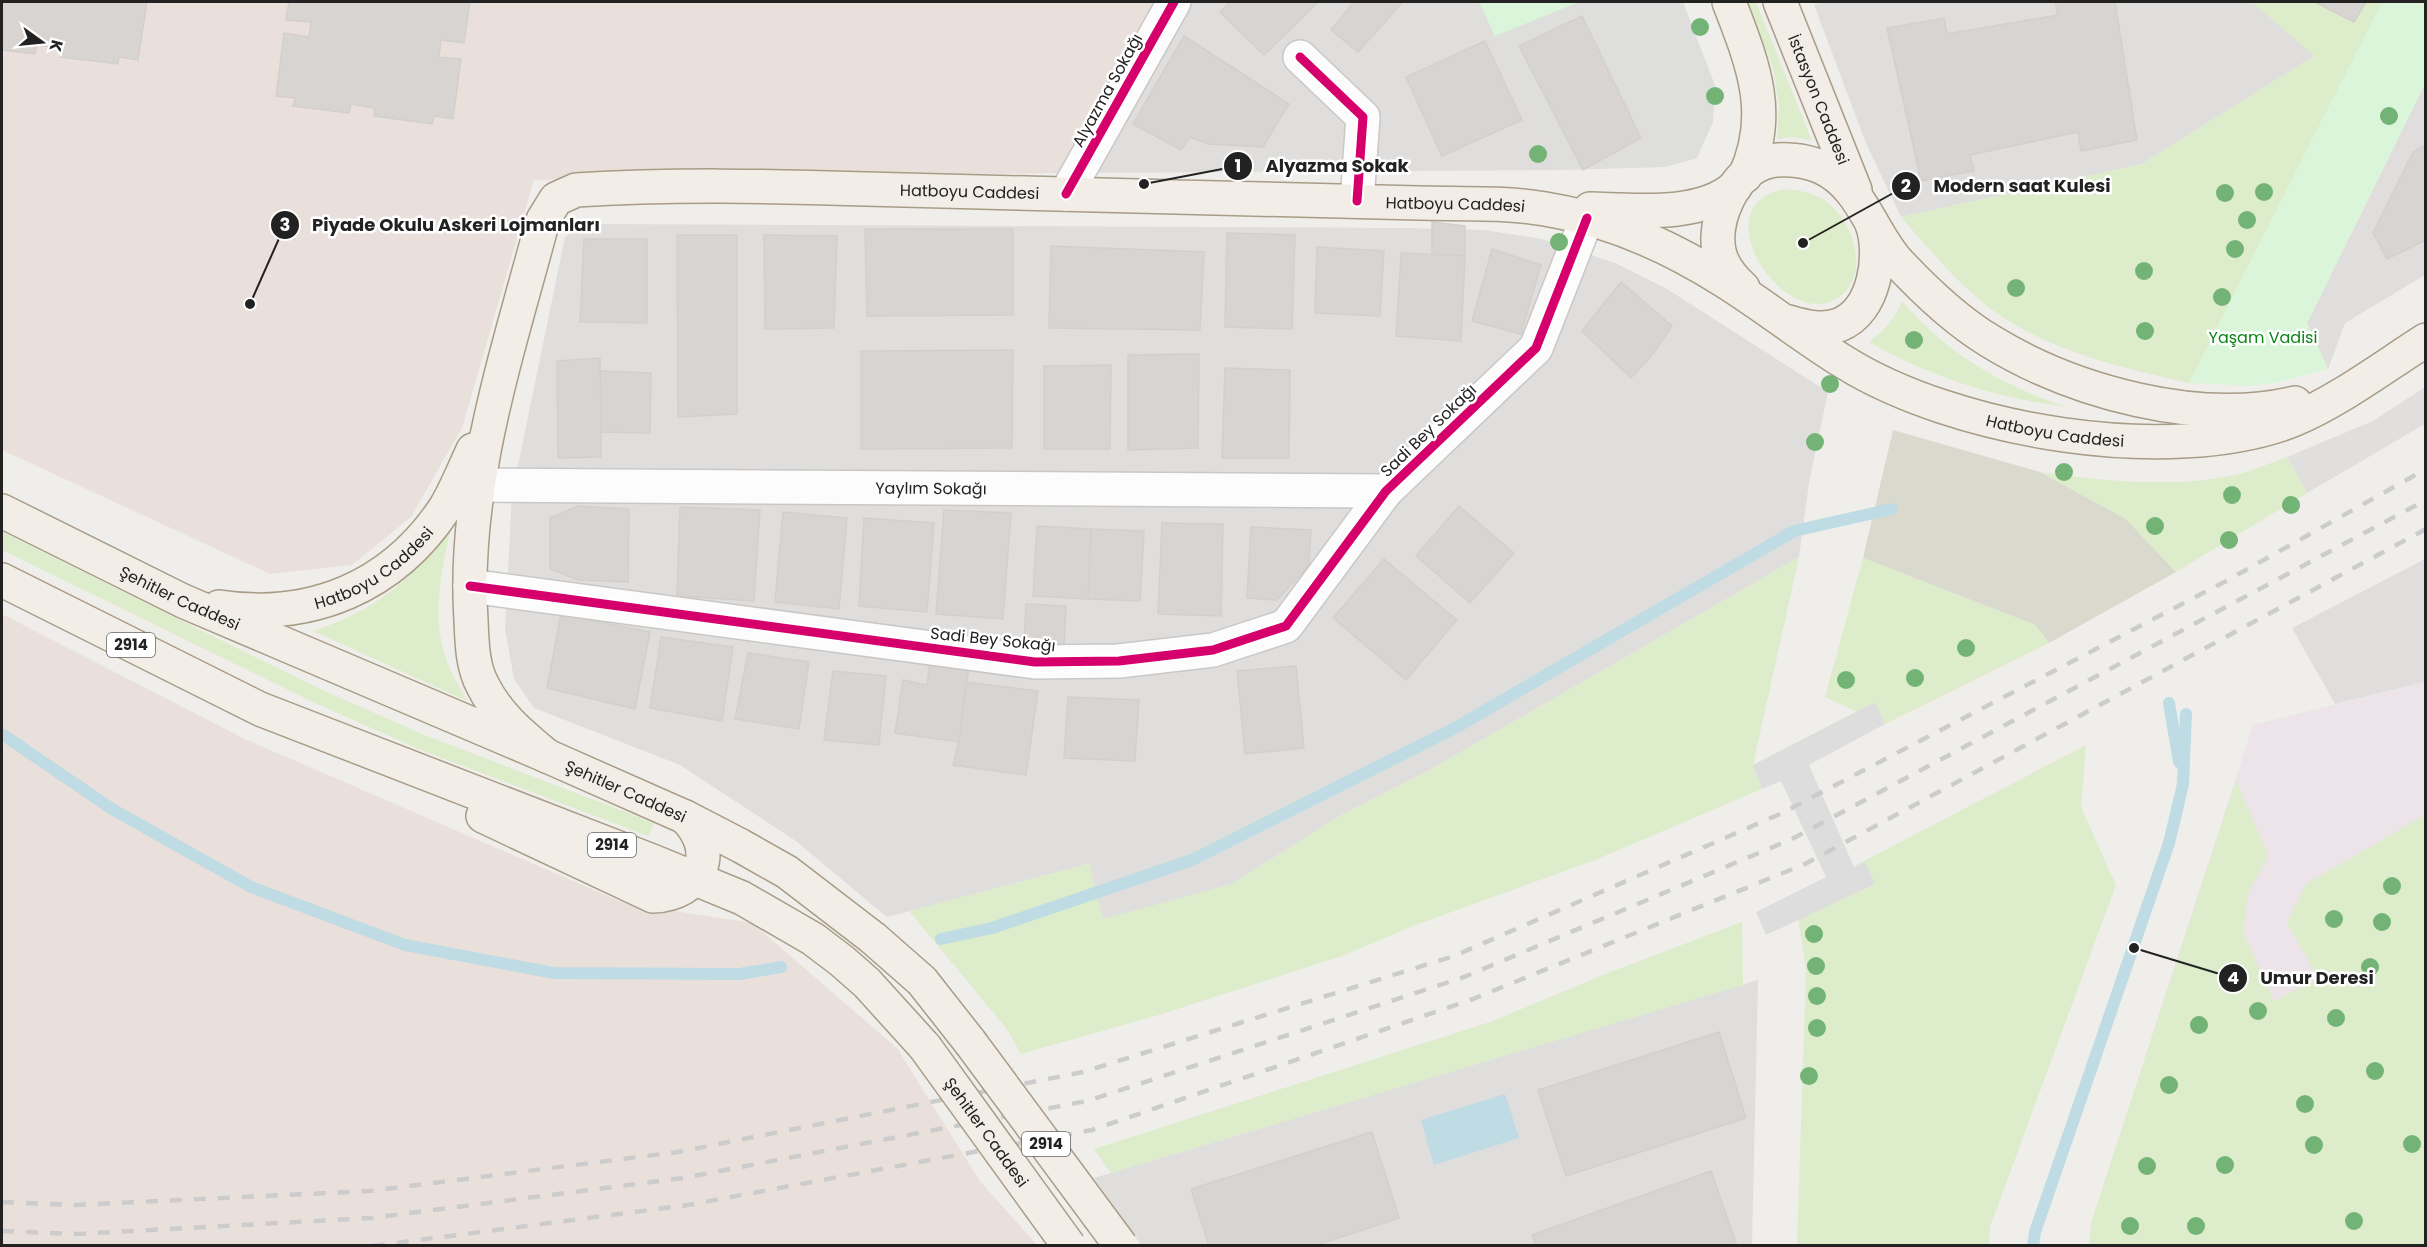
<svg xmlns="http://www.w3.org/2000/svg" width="2427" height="1247" viewBox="0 0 2427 1247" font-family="Poppins,sans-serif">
<rect width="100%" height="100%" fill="#f0eeeb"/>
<!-- residential -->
<path fill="#dfdedc" d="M1157,2H1479L1563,170L1065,173Z
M1821,2H2382L2345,75L2314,56L2142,164L1901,217L1865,141L1814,5Z
M2425,84V275L2345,323L2328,369L2307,323Z
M584,224L1408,228L1484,230L1542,239L1615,263L1667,289L1828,392L1809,483L1799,557L1428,771L1341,815L1232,884L1102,920L1088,864L887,917L796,841L680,765L534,708L514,679L505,629L512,495L565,237Z
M2425,559V682L2335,704L2292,628Z
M1758,980L1752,1245H1141L1094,1178Z"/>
<!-- industrial -->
<path fill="#ede4e9" d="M2425,682V1245L2089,1246L2091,1223L2253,725Z"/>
<!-- religious -->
<path fill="#dededc" d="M1479,2H1683L1715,85L1713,122L1697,158L1666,167L1563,170Z"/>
<!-- military -->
<path fill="#eae0db" d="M2,2H1157L1065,173L534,180L462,428L411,517L352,565L270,574L2,450Z
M2,614L245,739L624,903L752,923L897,1048L980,1181L1037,1245H2Z"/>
<!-- construction -->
<path fill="#d9d9cd" d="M1893,430L2040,472L2126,519L2176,572L2049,643L2035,625L1863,558Z"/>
<!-- grass -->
<path fill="#ddeccb" d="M1746,2H1756L1812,141L1794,137L1777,139L1779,105L1773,67Z
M2252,2H2315L2354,22L2366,2H2382L2189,383C2122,368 2052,352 1995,312C1959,286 1930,250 1901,217L2142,164L2314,56Z
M1785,189C1798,190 1810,192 1821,198C1854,216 1875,282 1832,301C1779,324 1702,204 1785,189Z
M1902,301C1946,353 2004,387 2068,407C1999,399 1930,377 1869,342C1885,330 1894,320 1902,301Z
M2287,457L2307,493L2176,572L2126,519L2040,472C2106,481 2174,489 2239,474C2255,470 2272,462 2287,457Z
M458,499C446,551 427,612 448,664C453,677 461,689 467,701L313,631C360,616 403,590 432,548C443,534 450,515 458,499Z
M2,532L322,690L427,736L654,823L648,836L421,750L317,704L2,550Z
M1799,557L1753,765L1762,789L1595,860L1413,926L1342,956L1159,1015L1021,1054L1006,1028L909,911L1089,864L1103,919L1232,884L1341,815L1428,771Z
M1863,558L2035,625L2049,643L1885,724L1875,702L1857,712L1825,697Z
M2086,745L2081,807L2116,885L1990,1227L1989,1245H1797L1806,971L1795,897Z
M2236,780L2268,856L2248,894L2243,932L2274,1001L2318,978L2287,923L2306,884L2425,815V1245H2089L2091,1223Z
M1742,922L1743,985L1111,1173L1094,1149L1493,1021L1600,976Z"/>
<!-- park -->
<path fill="#daf5da" d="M1479,2H1579L1495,36Z
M2382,2H2425V84L2307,323L2328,369L2279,382L2250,386L2189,383Z"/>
<!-- parking -->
<path fill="#e0dfde" d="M2425,387V424L2307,493L2287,457L2373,421Z"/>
<!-- water -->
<path fill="#bfdbe3" d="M1505,1094L1519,1138L1434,1165L1421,1120Z"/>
<!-- pier -->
<path fill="#dedddd" d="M1875,702L1885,724L1809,765L1854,867L1865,862L1875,884L1766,935L1756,912L1826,877L1781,781L1762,789L1753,765Z"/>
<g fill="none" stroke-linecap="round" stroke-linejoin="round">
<!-- stream -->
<path stroke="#bfdbe3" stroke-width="12" d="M2169,703L2179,762
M2,734L112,809L251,887L405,945L554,973L740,974L781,967
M941,939L992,928L1192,860L1455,728L1794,531L1892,509
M2033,1246L2035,1232L2169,843L2183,784L2186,714"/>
</g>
<!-- building -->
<path fill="#d7d4d2" stroke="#d3d0cc" stroke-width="1.5" d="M2,2H147L138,60L119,57L118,64L60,57V48L37,45L35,54L2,50Z
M289,2H470L464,43L441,40L439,57L461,59L453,119L434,116L432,124L374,116V108L351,104L349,113L293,106L295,98L276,96L284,33L309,37L311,22L286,20Z
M1230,2H1318L1264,55L1220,12Z
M1354,2H1403L1358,52L1331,30Z
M2055,2H2115L2137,140L2081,151L2078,132L1970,155L1974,171L1921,181L1887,28L1944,18L1947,34L2058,15Z
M2315,2H2366L2354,22Z
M1582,16L1641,138L1583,170L1519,46Z
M1184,36L1289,104L1263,147L1208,144L1190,137L1181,150L1133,124Z
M1485,41L1522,120L1442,156L1406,77Z
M2426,145V240L2387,259L2373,233L2413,152Z
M1432,222L1465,226V256L1432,254Z
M865,229H1013V315L867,316Z
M1227,233L1295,235L1292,329L1225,327Z
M677,235H737V414L678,417Z
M764,235L837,236L834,328L765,329Z
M584,239H647V323L580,322Z
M1051,246L1204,252L1200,330L1049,328Z
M1317,247L1384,251L1380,316L1315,313Z
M1492,249L1541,265L1521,334L1472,321Z
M1401,253L1465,256L1461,341L1396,336Z
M1621,282L1672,326L1653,354L1631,378L1582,331Z
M1013,350L1012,448L861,449V351Z
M1199,354L1198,448L1128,450V355Z
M600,358L601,457L558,458L557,361Z
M1111,365L1110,449H1044V366Z
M1225,368L1290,370L1289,458H1222Z
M600,371L651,373L650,433L601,432Z
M578,506L629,509L628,582L578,580L550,569V518Z
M1459,506L1514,553L1470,603L1416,556Z
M680,507L760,510L754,601L677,596Z
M944,510L1011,513L1003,619L936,614Z
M783,512L847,518L839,609L775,602Z
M864,518L934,523L927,612L859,606Z
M1162,523L1223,524L1221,616L1158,614Z
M1037,526L1091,529L1088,599L1033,596Z
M1251,527L1311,530L1309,565L1277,600L1247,598Z
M1091,529L1144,531L1140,601L1088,599Z
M1384,559L1457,620L1406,680L1333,618Z
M1026,604L1066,606L1064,647L1024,645Z
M561,614L650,632L635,709L547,688Z
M661,637L733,647L722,721L650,708Z
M748,653L809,662L799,729L735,719Z
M930,660L969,666L959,742L895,733L903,680L927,685Z
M1296,666L1304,748L1245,754L1237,671Z
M833,671L886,676L879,745L824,740Z
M966,682L1038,691L1026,775L953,765L959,742Z
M1068,697L1139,700L1135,761L1064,758Z
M1719,1032L1746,1118L1566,1176L1538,1090Z
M1372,1132L1399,1218L1314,1246H1209L1191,1189Z
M1711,1171L1737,1246H1536L1532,1235Z"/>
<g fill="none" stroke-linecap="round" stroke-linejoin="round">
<defs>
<g id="minor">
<path d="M1300,57L1363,117L1357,201"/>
<path d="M1066,194L1174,2"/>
<path id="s1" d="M477,485L1386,491"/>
<path d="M470,586L1035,662L1119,661L1213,650L1286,626L1386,491L1536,348L1587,218"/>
</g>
<g id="primary">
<path d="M1729,2C1752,62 1774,113 1745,176"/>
<path id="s2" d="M1780,2L1855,190"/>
<path d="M1590,209C1634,210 1700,218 1735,187"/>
<path d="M1743,288C1732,278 1722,266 1719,251C1713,220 1733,174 1763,163C1780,157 1805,160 1821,167C1861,185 1870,230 1897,261C1925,291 1955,320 1990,341C2073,392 2198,426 2295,403"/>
<path d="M1789,322C1806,327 1822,331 1839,325C1875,311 1883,255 1872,224"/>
<path id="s3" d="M2,511L183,601L547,756L685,817L741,846L787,872L873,938L922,981L970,1042"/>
<path d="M2,580L260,709L652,861L742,898L813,939L842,961L867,983L925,1047"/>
<path id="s4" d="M219,607C311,621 393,587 445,508C456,490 464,469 473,450"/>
<path id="s5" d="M547,756C522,735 498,716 483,686C472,666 472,642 471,620C462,485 509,349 543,220L556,199L576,190C672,184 769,186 866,189C970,191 1073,194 1176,197C1257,199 1338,201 1419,203C1460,204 1504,202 1545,209C1608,219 1669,246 1723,280C1765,306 1803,337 1844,362C1954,431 2170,468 2293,420C2337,402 2385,366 2426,340"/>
<path d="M483,816L653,896C701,894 720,852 685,817"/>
</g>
</defs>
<!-- minor casing -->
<use href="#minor" stroke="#c9c8c7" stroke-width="36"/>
<!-- primary casing -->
<use href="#primary" stroke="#a79c86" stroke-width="36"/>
<!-- minor -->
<use href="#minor" stroke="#fdfcfc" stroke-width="33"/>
<!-- primary -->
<use href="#primary" stroke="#f3ede7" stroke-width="33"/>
<!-- rail -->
<path stroke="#ccc" stroke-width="4.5" stroke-dasharray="12 12" stroke-linecap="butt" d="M2,1202L75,1205L369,1191L678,1152L1083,1072L1454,956L1780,814L2228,580L2426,469
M2,1231L77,1234L371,1218L683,1178L1087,1101L1464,977L1792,839L2426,500
M373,1246L688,1205L1092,1130L1473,999L1805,864L2426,529"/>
<defs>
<g id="primary-bridge">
<path d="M970,1042L1121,1246"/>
<path id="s6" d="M925,1047L1069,1246"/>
</g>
</defs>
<!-- primary-bridge casing -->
<use href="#primary-bridge" stroke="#a79c86" stroke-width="36" stroke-linecap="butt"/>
<!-- primary-bridge -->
<use href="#primary-bridge" stroke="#f3ede7" stroke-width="33"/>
<defs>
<path id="cycleway" d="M1300,57L1363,117L1357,201
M1066,194L1174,2
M470,586L1035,662L1119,661L1213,650L1286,626L1386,491L1536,348L1587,218"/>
</defs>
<!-- cycleway casing -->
<use href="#cycleway" stroke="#fff" stroke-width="13"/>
<!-- cycleway -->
<use href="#cycleway" stroke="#d6006c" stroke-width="9"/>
</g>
<!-- trees -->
<g fill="#73b476">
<circle cx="1700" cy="27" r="9"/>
<circle cx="1715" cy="96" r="9"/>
<circle cx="2389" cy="116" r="9"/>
<circle cx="1538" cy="154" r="9"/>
<circle cx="2264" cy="192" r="9"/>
<circle cx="2225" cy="193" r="9"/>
<circle cx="2247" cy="220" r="9"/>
<circle cx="1559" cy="242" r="9"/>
<circle cx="2235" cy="249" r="9"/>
<circle cx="2144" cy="271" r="9"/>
<circle cx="2016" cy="288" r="9"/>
<circle cx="2222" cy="297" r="9"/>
<circle cx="2145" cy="331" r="9"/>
<circle cx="1914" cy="340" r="9"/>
<circle cx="1830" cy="384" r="9"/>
<circle cx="1815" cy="442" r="9"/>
<circle cx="2064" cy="472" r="9"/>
<circle cx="2232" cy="495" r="9"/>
<circle cx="2291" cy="505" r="9"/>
<circle cx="2155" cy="526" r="9"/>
<circle cx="2229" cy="540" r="9"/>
<circle cx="1966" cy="648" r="9"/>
<circle cx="1915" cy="678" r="9"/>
<circle cx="1846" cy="680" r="9"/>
<circle cx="2392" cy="886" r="9"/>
<circle cx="2334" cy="919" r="9"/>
<circle cx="2382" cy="922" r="9"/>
<circle cx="1814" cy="934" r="9"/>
<circle cx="1816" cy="966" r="9"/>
<circle cx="2370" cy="967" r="9"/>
<circle cx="1817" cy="996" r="9"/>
<circle cx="2258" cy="1011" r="9"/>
<circle cx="2336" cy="1018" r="9"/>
<circle cx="2199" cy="1025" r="9"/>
<circle cx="1817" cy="1028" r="9"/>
<circle cx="2375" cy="1071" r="9"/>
<circle cx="1809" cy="1076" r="9"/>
<circle cx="2169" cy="1085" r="9"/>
<circle cx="2305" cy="1104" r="9"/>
<circle cx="2412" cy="1144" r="9"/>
<circle cx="2314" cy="1145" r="9"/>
<circle cx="2225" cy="1165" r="9"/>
<circle cx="2147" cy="1166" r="9"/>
<circle cx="2354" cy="1221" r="9"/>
<circle cx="2130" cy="1226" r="9"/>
<circle cx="2196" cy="1226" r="9"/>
</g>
<g text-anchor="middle" stroke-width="5" stroke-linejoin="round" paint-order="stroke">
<!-- shield labels -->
<g fill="#fff" stroke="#646464" stroke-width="1.5">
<rect x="107" y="633" width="48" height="24" rx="4.5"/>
<rect x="588" y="833" width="48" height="24" rx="4.5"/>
<rect x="1022" y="1132" width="48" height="24" rx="4.5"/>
</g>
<g font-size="15" font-weight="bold" fill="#222">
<text x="131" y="650">2914</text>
<text x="612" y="850">2914</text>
<text x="1046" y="1149">2914</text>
</g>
<!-- street labels -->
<g font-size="16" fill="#222" stroke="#fff">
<text transform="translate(1107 90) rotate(-61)" y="6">Alyazma Sokağı</text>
<text dy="6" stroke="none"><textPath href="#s2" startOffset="105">İstasyon Caddesi</textPath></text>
<text dy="6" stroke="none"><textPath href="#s5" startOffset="1012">Hatboyu Caddesi</textPath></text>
<text dy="6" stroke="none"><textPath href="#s5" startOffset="1498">Hatboyu Caddesi</textPath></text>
<text dy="6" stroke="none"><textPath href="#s5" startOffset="2151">Hatboyu Caddesi</textPath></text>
<text transform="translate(1428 430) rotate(-44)" y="6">Sadi Bey Sokağı</text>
<text dy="6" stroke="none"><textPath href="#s1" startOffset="454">Yaylım Sokağı</textPath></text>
<text dy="6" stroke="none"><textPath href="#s4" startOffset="166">Hatboyu Caddesi</textPath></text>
<text dy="6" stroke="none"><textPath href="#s3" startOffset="198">Şehitler Caddesi</textPath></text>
<text transform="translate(993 639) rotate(6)" y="6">Sadi Bey Sokağı</text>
<text dy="6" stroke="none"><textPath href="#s3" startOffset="684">Şehitler Caddesi</textPath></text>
<text dy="6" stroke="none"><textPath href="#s6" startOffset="105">Şehitler Caddesi</textPath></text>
</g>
<!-- park labels -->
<g font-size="16" fill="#0c8416" stroke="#fff">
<text x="2263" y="343">Yaşam Vadisi</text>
</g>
</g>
<!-- callouts -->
<path fill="none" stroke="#222" stroke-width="2" d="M1144 184L1238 166M1803 243L1906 186M250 304L285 225M2134 948L2233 978"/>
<g fill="#222" stroke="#fff" stroke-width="2">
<circle cx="1144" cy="184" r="6"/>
<circle cx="1803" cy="243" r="6"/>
<circle cx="250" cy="304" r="6"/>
<circle cx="2134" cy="948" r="6"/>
<circle cx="1238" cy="166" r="15"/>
<circle cx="1906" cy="186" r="15"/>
<circle cx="285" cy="225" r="15"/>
<circle cx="2233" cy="978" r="15"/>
</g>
<g font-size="18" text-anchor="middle" font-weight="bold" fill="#fff">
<text x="1238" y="172">1</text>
<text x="1906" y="192">2</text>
<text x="285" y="231">3</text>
<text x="2233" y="984">4</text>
</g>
<g font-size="18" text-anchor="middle" font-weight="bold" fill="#222" stroke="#fff" stroke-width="5" stroke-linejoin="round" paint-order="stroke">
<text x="1337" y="172">Alyazma Sokak</text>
<text x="2022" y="192">Modern saat Kulesi</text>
<text x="456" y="231">Piyade Okulu Askeri Lojmanları</text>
<text x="2317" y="984">Umur Deresi</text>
</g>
<!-- border -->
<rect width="2427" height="1247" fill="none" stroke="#222222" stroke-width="6"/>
<!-- north arrow -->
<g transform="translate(42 42) rotate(105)" stroke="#ffffff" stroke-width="4.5" paint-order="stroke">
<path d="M0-4.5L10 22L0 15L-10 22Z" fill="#222222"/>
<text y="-9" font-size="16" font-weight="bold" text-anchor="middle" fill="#222222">K</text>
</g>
</svg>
